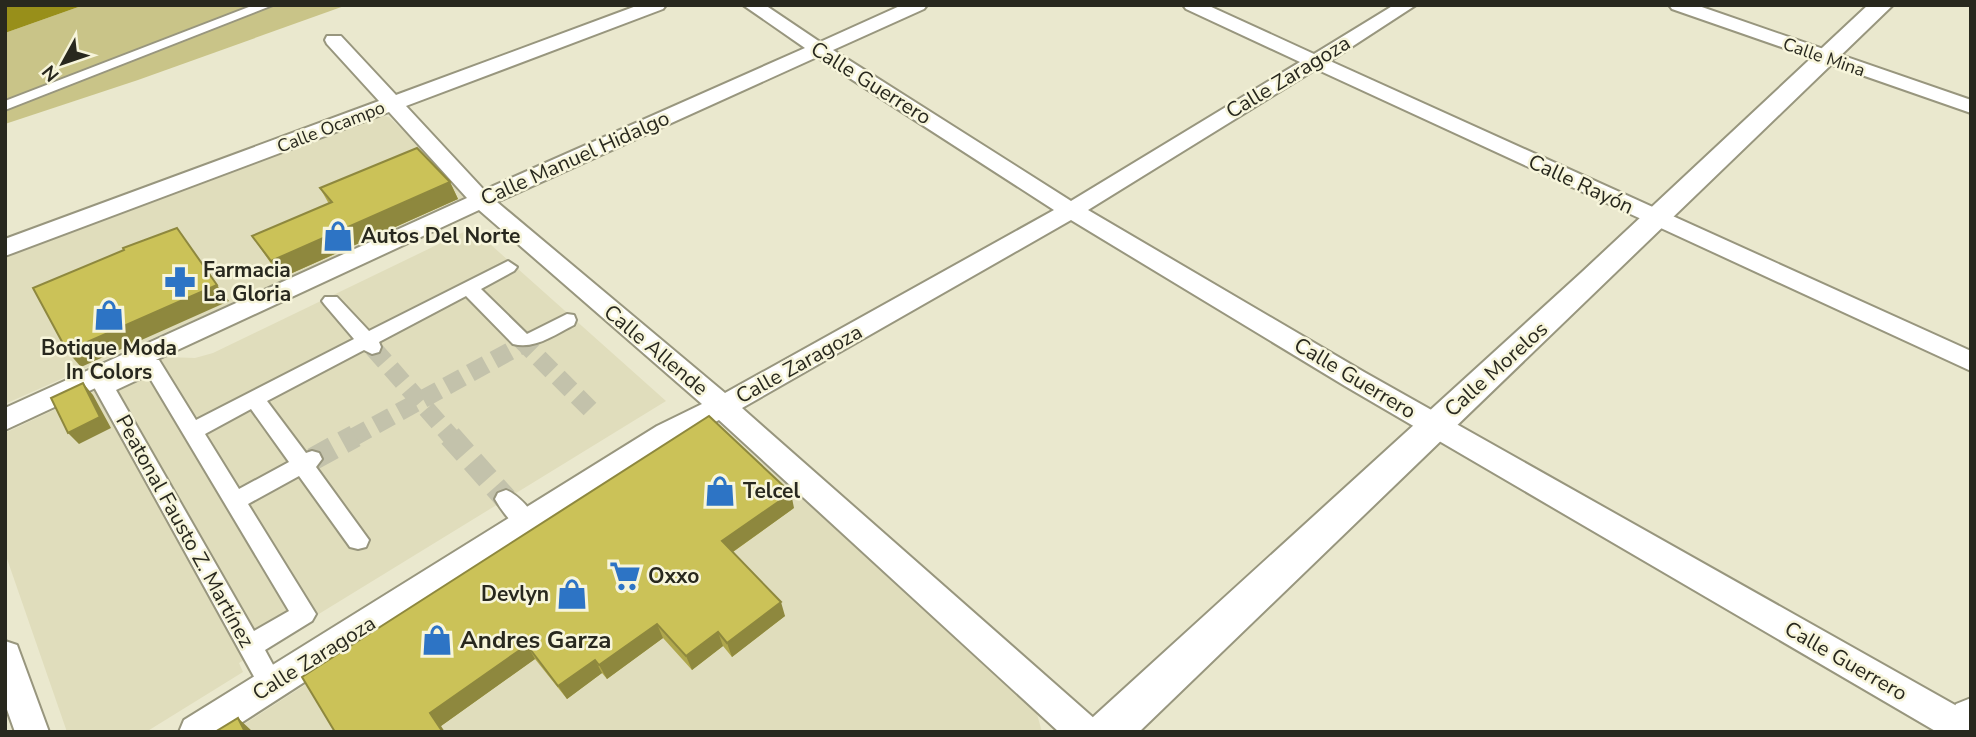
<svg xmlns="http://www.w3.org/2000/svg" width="1976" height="737" viewBox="0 0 1976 737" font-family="'Nunito Sans',sans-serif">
<rect width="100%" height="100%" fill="#eae8ce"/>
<!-- built -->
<path fill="#e0ddbc" d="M377,115L389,117L471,197L5,404V252Z
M472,228L666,401L239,663L243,672L146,732H67L5,553V433L166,357L195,358L213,353Z
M716,421L1031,706L1037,714L1042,732H232Z"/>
<!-- green -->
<path fill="#c9c488" d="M84,5H347L138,80L5,124V33Z"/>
<!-- water -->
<path fill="#988f1a" d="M5,5H84L5,33Z"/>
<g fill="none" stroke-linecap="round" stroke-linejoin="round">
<!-- pedestrian-tunnel-far1 -->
<path stroke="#c3c2ab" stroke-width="18" stroke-dasharray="18 9" stroke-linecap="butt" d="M520,339L596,415
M373,348L452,438
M352,438L534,338"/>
<!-- pedestrian-tunnel -->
<path stroke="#c3c2ab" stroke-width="23" stroke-dasharray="23 11" stroke-linecap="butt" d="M450,436L506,499
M313,459L355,436"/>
<defs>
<path id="pedestrian" d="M254,5H273L5,110V101Z
M508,261L517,267L514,271L481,289L527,334L567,314L574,315L576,320L574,325C554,335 534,350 513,344L466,296L379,342L381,347L379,352L372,354L364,350L267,401L306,453L312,451L319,453L322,459L316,467L369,540L366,547L358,549L350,547L299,476L248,504L316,614L312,621L265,650L284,685L281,693L272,696L263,693L89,378L92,373L99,371L108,377L145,360H159L196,420L354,339L325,305L322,301L325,297H337L369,331ZM148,375L289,611L254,631L116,390ZM251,409L289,462L239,489L205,434Z
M506,490C519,495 533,512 539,524L536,530C519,536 503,513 495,499L498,493Z"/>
<path id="minor" d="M639,5H666L663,9L406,106L484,190L805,48L743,5H765L820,42L902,5H927L924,9L833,50L1071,201L1300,62L1186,9L1183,5H1207L1314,54L1394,5H1416L1330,61L1971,351V371L1316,69L1088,210L1364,372L1971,714V732H1937L1345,386L1071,220L742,408L1096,720L1101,732H1059L719,420L677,442L227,732H179L184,720L657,426L702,404L479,210L5,430V408L467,198L389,112L5,256V239L379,101L327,44L325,40L327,36H341L396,95ZM817,57L1054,210L725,393L497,202Z
M1669,5H1696L1971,100V113L1672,9Z
M5,641L17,645L49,732H15L5,704Z"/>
<path id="tertiary" d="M1868,5H1893L1139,732H1086L1093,717L1582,272Z
M1971,698V732H1943L1956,704Z"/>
</defs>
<!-- pedestrian casing -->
<use href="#pedestrian" stroke="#98967e" stroke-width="4"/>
<!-- minor casing -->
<use href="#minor" stroke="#98967e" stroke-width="4"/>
<!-- tertiary casing -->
<use href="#tertiary" stroke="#98967e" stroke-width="4"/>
<!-- pedestrian -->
<use href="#pedestrian" fill="#fff" fill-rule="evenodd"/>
<!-- minor -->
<use href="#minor" fill="#fff" fill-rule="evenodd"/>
<!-- tertiary -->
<use href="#tertiary" fill="#fff" fill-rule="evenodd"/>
</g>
<!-- wall -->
<path fill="#afa74c" d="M450,182L458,199L281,278L252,236L329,204L320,188Z
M794,508L733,552L785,616L732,657L723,646L692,670L663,638L607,679L602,673L567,699L535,659L441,726L335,732Z"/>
<!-- shaded-wall -->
<path fill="#8e883e" d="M450,182L458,199L281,278L271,261Z
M217,285L229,301L81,367L67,351Z
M83,383L93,395L111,428L79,444L68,433Z
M791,493L794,508L727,556L722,541Z
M781,602L785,616L732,657L727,643Z
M657,624L663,638L607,679L599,665Z
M718,632L723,646L692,670L686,656Z
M527,645L535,659L441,726L445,732H441L430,713Z
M595,660L602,673L567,699L558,686Z
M238,718L253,732H245Z"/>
<!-- building -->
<path fill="#cbc258" stroke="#8e883e" stroke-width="2" d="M417,148L450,182L271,261L252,236L332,202L320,188Z
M177,228L217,285L67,351L33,288L124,250L123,248Z
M83,383L100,417L68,433L51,398Z
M709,416L791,493L722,541L781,602L727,643L718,632L686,656L657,624L599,665L595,660L558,686L527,645L430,713L442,731L441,732H335L302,677Z
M238,718L245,732H215Z"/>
<!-- icons -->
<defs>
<symbol id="shop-bare" viewBox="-9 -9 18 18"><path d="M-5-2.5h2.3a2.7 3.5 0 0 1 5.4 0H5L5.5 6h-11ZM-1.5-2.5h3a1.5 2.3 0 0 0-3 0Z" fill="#2d74c5" stroke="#f7f5db" stroke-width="2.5" paint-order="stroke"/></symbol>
<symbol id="pharmacy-bare" viewBox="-9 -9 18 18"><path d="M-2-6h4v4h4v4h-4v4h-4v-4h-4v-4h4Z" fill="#2d74c5" stroke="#f7f5db" stroke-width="2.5" paint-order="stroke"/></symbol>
<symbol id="supermarket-bare" viewBox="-9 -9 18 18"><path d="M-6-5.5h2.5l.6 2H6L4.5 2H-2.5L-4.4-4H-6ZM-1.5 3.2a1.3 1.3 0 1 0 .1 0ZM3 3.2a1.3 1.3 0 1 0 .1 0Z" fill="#2d74c5" stroke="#f7f5db" stroke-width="2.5" paint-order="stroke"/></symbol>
</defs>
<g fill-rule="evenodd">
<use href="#shop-bare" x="316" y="214" width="44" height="44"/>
<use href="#pharmacy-bare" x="158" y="260" width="44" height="44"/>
<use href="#shop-bare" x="87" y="293" width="44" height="44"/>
<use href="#shop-bare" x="698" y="469" width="44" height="44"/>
<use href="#supermarket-bare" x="603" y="554" width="44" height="44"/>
<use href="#shop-bare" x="550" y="572" width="44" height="44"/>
<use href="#shop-bare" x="415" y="618" width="44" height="44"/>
</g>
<g text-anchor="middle" stroke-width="5" stroke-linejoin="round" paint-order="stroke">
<!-- far-street labels -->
<g font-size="18" fill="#28281e" stroke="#f7f5db">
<text transform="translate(1824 57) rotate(19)" y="6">Calle Mina</text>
<text transform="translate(331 127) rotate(-21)" y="6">Calle Ocampo</text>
</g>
<!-- street labels -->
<g font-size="21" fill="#28281e" stroke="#f7f5db">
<text transform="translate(1288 77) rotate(-31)" y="7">Calle Zaragoza</text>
<text transform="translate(871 83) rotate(32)" y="7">Calle Guerrero</text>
<text transform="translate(575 158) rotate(-24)" y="7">Calle Manuel Hidalgo</text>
<text transform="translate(1581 184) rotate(25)" y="7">Calle Rayón</text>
<text transform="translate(656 350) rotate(40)" y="7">Calle Allende</text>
<text transform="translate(799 364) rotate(-29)" y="7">Calle Zaragoza</text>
<text transform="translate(1496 369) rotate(-42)" y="7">Calle Morelos</text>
<text transform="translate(1355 378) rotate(31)" y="7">Calle Guerrero</text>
<text transform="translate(185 531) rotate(61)" y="7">Peatonal Fausto Z. Martínez</text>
<text transform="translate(314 658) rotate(-32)" y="7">Calle Zaragoza</text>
<text transform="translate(1846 661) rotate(30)" y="7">Calle Guerrero</text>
</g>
<!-- poi labels -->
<g font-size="21" font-weight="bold" fill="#28281e" stroke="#f7f5db" text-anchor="start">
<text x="361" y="243">Autos Del Norte</text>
<text x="203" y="277">Farmacia<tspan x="203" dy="24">La Gloria</tspan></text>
<text x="109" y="355" text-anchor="middle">Botique Moda<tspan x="109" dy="24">In Colors</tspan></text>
<text x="743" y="498">Telcel</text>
<text x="648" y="583">Oxxo</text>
<text x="549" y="601" text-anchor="end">Devlyn</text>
</g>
<!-- near-poi labels -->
<g font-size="24" font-weight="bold" fill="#28281e" stroke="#f7f5db" text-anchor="start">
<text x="460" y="648">Andres Garza</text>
</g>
</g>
<!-- border -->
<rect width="1976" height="737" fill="none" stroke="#28281e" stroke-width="14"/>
<!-- north arrow -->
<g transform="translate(63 63) rotate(230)" stroke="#f7f5db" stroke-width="5" paint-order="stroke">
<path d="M0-5L12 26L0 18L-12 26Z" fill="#28281e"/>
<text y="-10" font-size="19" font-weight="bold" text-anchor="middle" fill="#28281e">N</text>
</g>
</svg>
